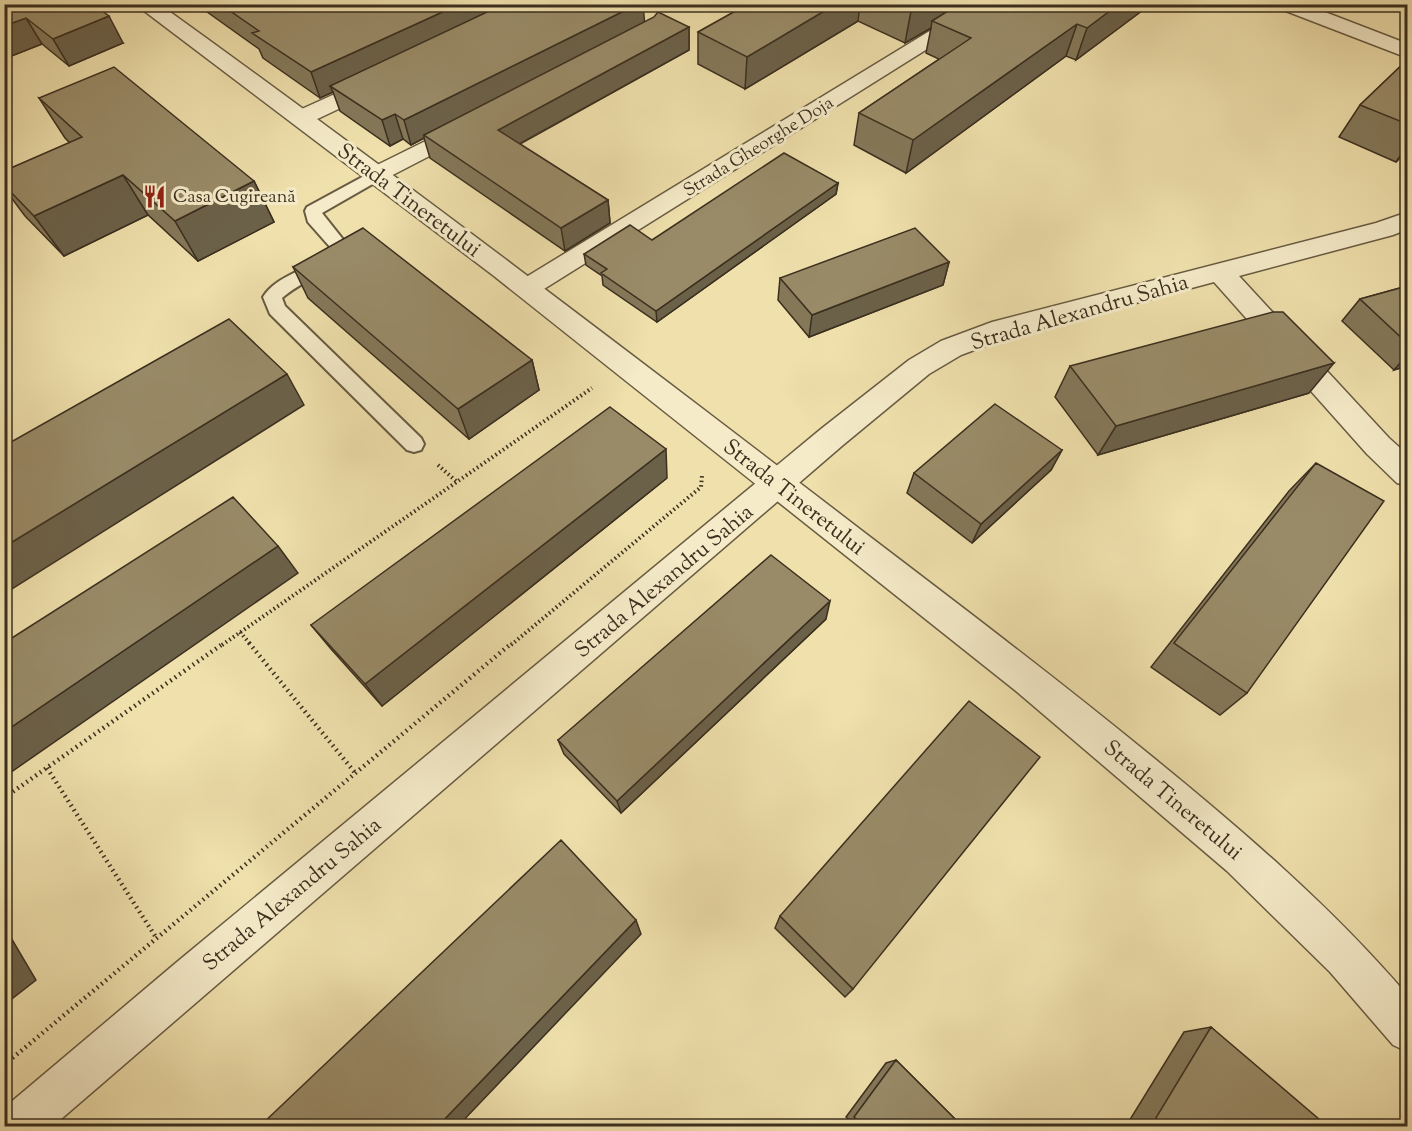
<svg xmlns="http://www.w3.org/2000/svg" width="1412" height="1131" viewBox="0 0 1412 1131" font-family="'Sorts Mill Goudy',serif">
<rect width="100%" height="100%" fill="#efe0ac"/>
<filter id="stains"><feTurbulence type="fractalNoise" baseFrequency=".00333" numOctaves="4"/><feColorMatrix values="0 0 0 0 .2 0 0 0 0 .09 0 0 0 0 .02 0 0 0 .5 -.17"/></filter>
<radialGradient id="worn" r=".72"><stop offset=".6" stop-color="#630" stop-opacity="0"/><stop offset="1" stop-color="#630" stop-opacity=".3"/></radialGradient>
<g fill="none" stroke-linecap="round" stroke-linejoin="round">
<defs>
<path id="service" d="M377,169L385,174L383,178L322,213L349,247C332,273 304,279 282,298L285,306L421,438L424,444L421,450L414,452L407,450L270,314L263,297C278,273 314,270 331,248L308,222L305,211L307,207Z"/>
<path id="minor" d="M974,4H999L536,294L527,297L518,294L514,288L518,282Z
M1275,4H1304L1408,44V58L1278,8Z
M377,75L385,77L388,82L385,87L311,122L303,124L295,122L292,117L295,112Z
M466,121L474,123L477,128L474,133L385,179L377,181L369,179L365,174L369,169Z
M1408,212V229L1393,235L1239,276L1389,438L1408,455V486L1397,483L1367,454L1214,282L1009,337L961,355L929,374L843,445L53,1126H4V1108L177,962L821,429L909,360L941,341L992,322L1376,223Z"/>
<path id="tertiary" d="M135,4H159C398,176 632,354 865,533C961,606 1057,679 1150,755C1241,829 1331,906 1408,996V1052L1393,1045L1330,972L1227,871L1016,691L494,276Z"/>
</defs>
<!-- service casing -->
<use href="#service" stroke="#685b42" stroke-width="4"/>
<!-- minor casing -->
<use href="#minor" stroke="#685b42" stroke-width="3"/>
<!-- tertiary casing -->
<use href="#tertiary" stroke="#685b42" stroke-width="3"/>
<!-- path-far1 -->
<path stroke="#3b2f1f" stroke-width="4" stroke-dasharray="1.5 3" stroke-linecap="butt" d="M438,465L456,481
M240,632L251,645
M222,645L592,388
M511,645L701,487L702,476"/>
<!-- path -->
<path stroke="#3b2f1f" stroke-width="4.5" stroke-dasharray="1.5 4" stroke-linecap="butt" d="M249,643L356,774
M47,768L157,939
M4,798L224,643
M4,1065L512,643"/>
<!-- service -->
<use href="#service" fill="#f5ebc9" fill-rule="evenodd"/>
<!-- minor -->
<use href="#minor" fill="#f5ebc9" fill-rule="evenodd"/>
<!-- tertiary -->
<use href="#tertiary" fill="#f5ebc9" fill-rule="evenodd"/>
</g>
<!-- wall -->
<path fill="#847859" stroke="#3b2f1f" stroke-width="1.5" d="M4,4L123,43L69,66L42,44L4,59Z
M196,4H294L304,11L644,22L689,27V50L520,144L608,200L610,223L565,251L430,158L424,138L411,145L403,139L390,146L340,111L333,92L320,98L263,58L259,49Z
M748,4H1151L1076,60L1066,56L906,173L854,145L859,113L939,59L926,53L931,28L905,43L858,21L745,89L698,64V32Z
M1407,60V150L1396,162L1339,137L1360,105Z
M39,98L254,181L274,222L198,261L148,215L64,256L25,216L4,188V171L70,143L65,138Z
M838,183L836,194L657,322L603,285L602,276L586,265L584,254L652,240Z
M949,262L943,285L809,337L778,300L780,278Z
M293,267L532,360L539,390L469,439L308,298Z
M1407,286V366L1394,370L1342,321L1360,299Z
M1070,366L1309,393L1098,455L1055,397Z
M1062,450L1051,470L972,543L907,493L914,473Z
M1316,463L1247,693L1220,715L1151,667L1289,491Z
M667,478L382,706L331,649L311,625Z
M826,619L621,813L564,754L558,740Z
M780,916L853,989L845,997L775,928Z
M1211,1027L1317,1126H1126L1184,1032Z
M896,1060L962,1126H855L846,1117L886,1063Z"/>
<!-- shaded-wall -->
<path fill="#6b6149" stroke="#3b2f1f" stroke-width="1.5" d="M460,4H518L330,86L333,92L320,98L311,72Z
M638,4H643L645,27L424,135V138L411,145L404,120Z
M836,4H860L858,21L745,89L747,57Z
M923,4H969L932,21L931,28L905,43L911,11Z
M1119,4H1151L1076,60L1087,28Z
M109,16L123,43L69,66L53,39Z
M26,18L42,44L4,59V26Z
M1077,24L1066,56L906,173L913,140Z
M689,27V50L503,153L498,130Z
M395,114L403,139L390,146L382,120Z
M1407,146V150L1396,162Z
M123,175L148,215L64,256L34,216Z
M254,181L274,222L198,261L175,221Z
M838,183L836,194L657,322L656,311Z
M608,200L610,223L565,251L561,228Z
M949,262L943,285L809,337L812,315Z
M1407,355V366L1394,370Z
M532,360L539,390L469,439L458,409Z
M1334,363L1309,393L1098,455L1116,426Z
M287,374L304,405L4,594V547Z
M666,449L667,478L382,706L365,684Z
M1062,450L1051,470L972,543L981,524Z
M278,546L298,573L4,777V732Z
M830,601L826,619L621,813L617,801Z
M636,920L641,934L458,1126H438Z
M4,926L36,980L4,1005Z"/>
<!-- building -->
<path fill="#998b68" stroke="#3b2f1f" stroke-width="1.5" d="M4,4H93L109,16L53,39L26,18L4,26Z
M220,4H294L304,11L320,4H460L311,72L252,33L259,31Z
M504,4H638L404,120L395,114L382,120L330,86Z
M748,4H836L747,57L698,32Z
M896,4H923L911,11Z
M959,4H1119L1087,28L1077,24L913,140L859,113L971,38L932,21Z
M658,12L689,27L498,130L608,200L561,228L424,135L654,17Z
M1407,60V124L1360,105Z
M114,67L254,181L175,221L123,175L34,216L4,185V171L82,137L39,98Z
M784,153L838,183L656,311L601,273L607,269L584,254L630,225L652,240Z
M363,228L532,360L458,409L293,267Z
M915,228L949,262L812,315L780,278Z
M1407,286V343L1360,299Z
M1273,312H1283L1334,363L1116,426L1070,366Z
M229,319L287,374L4,547V446Z
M995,404L1062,450L981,524L914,473Z
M610,407L666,449L365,684L311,625Z
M1316,463L1384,501L1247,693L1174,643Z
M233,497L278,546L4,732V643Z
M771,555L830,601L617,801L558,740Z
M969,701L1040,757L853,989L780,916Z
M561,840L636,920L438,1126H260Z
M1211,1027L1320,1120L1317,1126H1151Z
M896,1060L962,1126H864L854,1117Z"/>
<!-- icons -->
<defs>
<symbol id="restaurant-bare" viewBox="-9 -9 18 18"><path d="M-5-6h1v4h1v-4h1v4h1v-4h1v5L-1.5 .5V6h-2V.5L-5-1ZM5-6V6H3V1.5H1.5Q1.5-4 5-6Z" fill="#8f2418" stroke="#f5ebc9" stroke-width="2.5" paint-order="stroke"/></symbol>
</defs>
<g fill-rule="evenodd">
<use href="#restaurant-bare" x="138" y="180" width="33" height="33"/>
</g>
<g text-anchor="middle" stroke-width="6" stroke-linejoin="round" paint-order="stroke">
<!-- far-street labels -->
<g font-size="18" fill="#3b2f1f" stroke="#f5ebc9">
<text transform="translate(758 146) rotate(-32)" y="6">Strada Gheorghe Doja</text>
</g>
<!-- far-poi labels -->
<g font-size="18" fill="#3b2f1f" stroke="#f5ebc9" text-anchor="start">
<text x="173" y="202">Casa Cugireană</text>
</g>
<!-- street labels -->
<g font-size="22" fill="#3b2f1f" stroke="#f5ebc9">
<text transform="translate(410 199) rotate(37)" y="8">Strada Tineretului</text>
<text transform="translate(1079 311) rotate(-16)" y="8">Strada Alexandru Sahia</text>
<text transform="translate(795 496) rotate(38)" y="8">Strada Tineretului</text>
<text transform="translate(663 580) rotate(-40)" y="8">Strada Alexandru Sahia</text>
<text transform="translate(1174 799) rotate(40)" y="8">Strada Tineretului</text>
<text transform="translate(291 893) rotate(-40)" y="8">Strada Alexandru Sahia</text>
</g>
</g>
<!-- margin -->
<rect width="1412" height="1131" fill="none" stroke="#efe0ac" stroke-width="24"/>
<rect x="6" y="6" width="1400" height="1119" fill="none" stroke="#3b2f1f" stroke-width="3"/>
<rect x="12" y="12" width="1388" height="1107" fill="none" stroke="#3b2f1f" stroke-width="1.5"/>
<rect width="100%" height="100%" filter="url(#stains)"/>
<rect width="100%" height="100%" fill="url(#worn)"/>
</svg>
